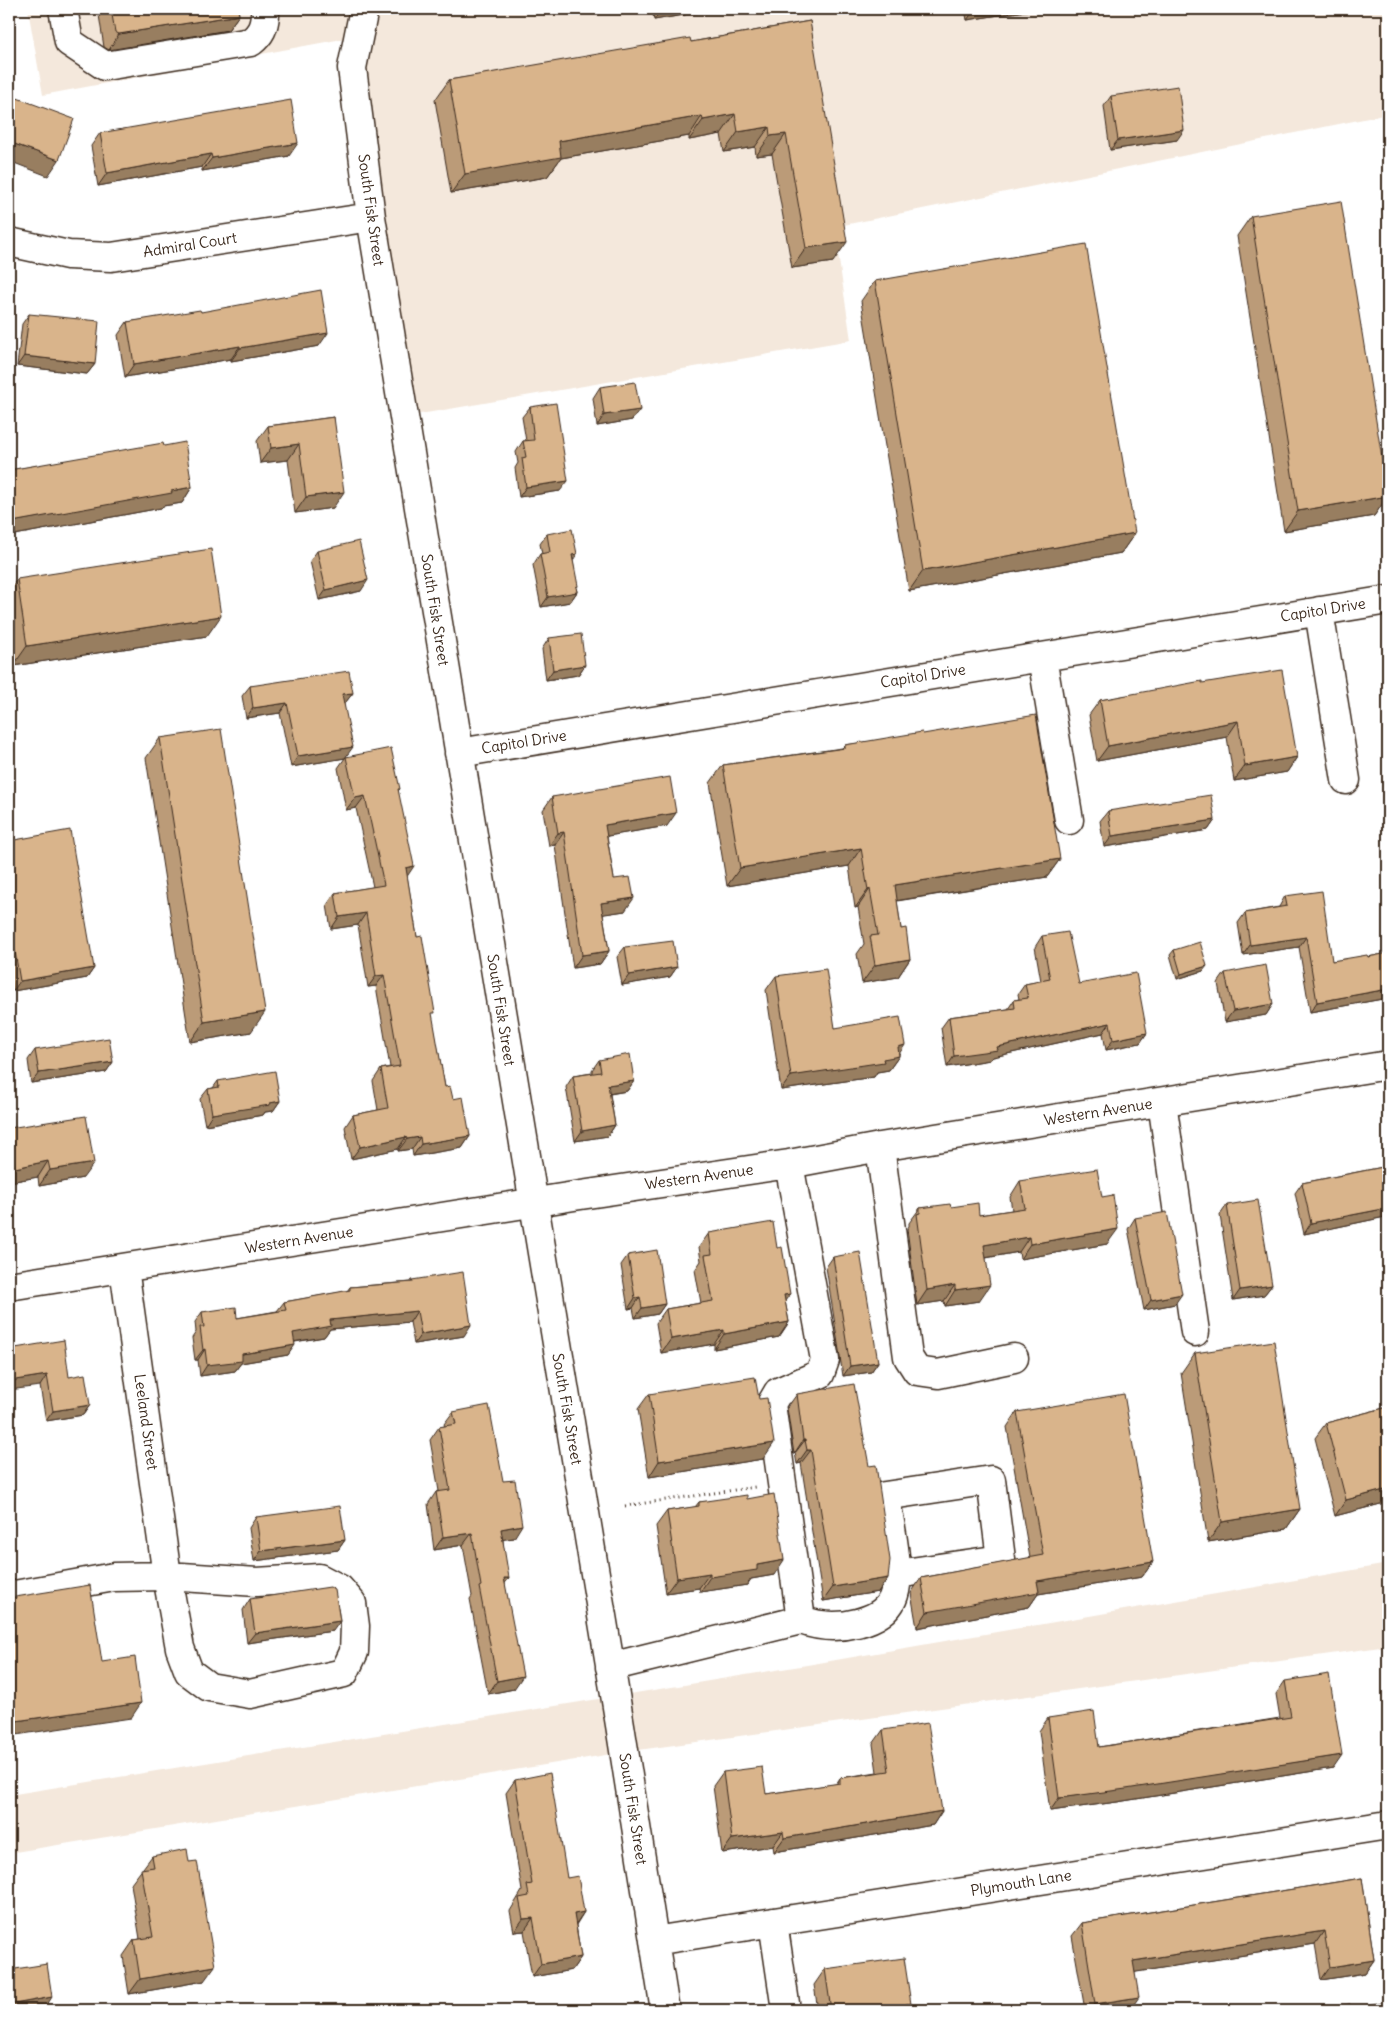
<svg xmlns="http://www.w3.org/2000/svg" width="1397" height="2019" viewBox="0 0 1397 2019" font-family="Delius,sans-serif">
<rect width="100%" height="100%" fill="#fff"/>
<filter id="ink" filterUnits="userSpaceOnUse"><feTurbulence type="fractalNoise" baseFrequency=".02" numOctaves="2"/><feDisplacementMap in="SourceGraphic" scale="10" xChannelSelector="R" yChannelSelector="G"/><feConvolveMatrix kernelMatrix="1 2 1 2 8 2 1 2 1" color-interpolation-filters="sRGB"/></filter>
<g filter="url(#ink)">
<!-- built -->
<path fill="#f4e8dc" d="M28,9H1388V114L834,227L851,340L403,417L358,36L43,95Z
M1388,1564V1646L624,1752L9,1853V1795L813,1664Z"/>
<g fill="none" stroke-linecap="round" stroke-linejoin="round">
<defs>
<path id="minor" d="M63,9L69,42L105,66L251,42C261,34 264,27 265,15
M364,9L352,68L371,217L620,1725L665,2010
M9,242L68,255L111,257L371,217
M1319,611L1346,780
M1042,657L1069,820
M459,753L1388,600
M1162,1102L1195,1332
M880,1147L908,1357L917,1371L938,1374L1014,1358
M9,1286L574,1196L789,1164L880,1147L1388,1065
M9,1596L114,1577L167,1576L257,1582L319,1578L340,1589L352,1603L355,1626L354,1652L344,1673L250,1694L209,1687L189,1672L180,1648L167,1576L124,1268
M801,1620C820,1627 838,1628 857,1623C897,1613 899,1591 895,1556C893,1536 889,1516 885,1496L991,1480L1001,1559L897,1574
M610,1667L801,1620L771,1404L778,1392L820,1374L825,1360L789,1164
M773,1922L786,2010
M654,1941L1388,1825"/>
</defs>
<!-- minor casing -->
<use href="#minor" stroke="#3b2a1e" stroke-width="31"/>
<!-- path -->
<path stroke="#3b2a1e" stroke-width="3" stroke-dasharray="1 4" stroke-linecap="butt" d="M625,1506L755,1487"/>
<!-- minor -->
<use href="#minor" stroke="#fff" stroke-width="28"/>
</g>
<!-- wall -->
<path fill="#bb9b78" stroke="#3b2a1e" d="M103,9H238L239,15L228,30L109,50L104,47L99,15Z
M652,9H719L654,20Z
M965,9H1033L1032,10L967,20Z
M810,21L833,262L792,268L772,154L756,156L755,147L724,152L721,134L689,140V136L561,158L547,177L451,193L435,100L449,80L691,42Z
M1111,96L1177,140L1110,150L1104,106Z
M100,133L289,156L202,171V167L98,186L91,146Z
M1251,216L1388,496L1374,516L1284,531L1237,236Z
M875,281L1135,533L1121,553L909,591L861,301Z
M201,312L319,346L231,361V359L125,377L118,335L127,322Z
M29,314L95,364L87,374L17,366L22,324Z
M600,387L632,420L597,426L593,398Z
M530,407L560,491L519,497L515,468L518,463L516,452L523,441H526L522,417Z
M334,417L333,508L295,513L288,460L260,463L257,441L268,426Z
M164,446L192,487L182,503L163,506L161,508L9,536V470Z
M547,534L573,560L577,592L570,602L541,607L533,565L540,554H542L540,544Z
M317,551L361,591L319,600L310,561Z
M17,579L207,636L13,666L9,637V591Z
M549,638L585,665L578,675L546,680L542,649Z
M1388,665V680L1386,668Z
M1202,683L1297,757L1287,772L1234,781L1227,737L1097,761L1089,715L1100,700Z
M250,686L353,693L345,703H344L346,757L400,789L398,791L407,876L417,937L445,1087L453,1099L470,1136L462,1148L413,1156L412,1149L398,1151V1149L351,1159L345,1127L353,1115L378,1110L373,1081L381,1069L390,1067L376,986L368,987L358,925L331,929L327,905L335,893L373,887L356,808L346,810L338,768L345,758L291,767L280,713L246,718L242,696Z
M923,734L1060,859L1047,877L897,901L901,929L910,959L898,977L862,983L857,954L864,944L858,907L855,908L849,866L727,886L710,783L723,765L842,748L845,745Z
M160,738L251,1032L190,1042L146,758Z
M552,797L667,826L607,836L614,879L625,911L603,914L609,951L600,964L573,968L555,845L549,846L543,810Z
M1108,811L1215,820L1208,830L1104,847L1100,821Z
M9,841L94,968L87,978L13,991L9,964Z
M1285,896L1332,961L1368,957L1388,953V998L1310,1012L1299,947L1243,955L1238,923L1245,913L1279,907Z
M1042,936L1079,984L1147,1033L1140,1043L1106,1050L1103,1033L993,1057L990,1060L947,1067L941,1028L949,1017L1008,1009L1014,1000L1019,999L1018,994L1025,984L1041,981L1035,947Z
M625,947L677,967L670,977L622,985L617,957Z
M1174,950L1203,971L1177,979L1170,955Z
M1225,973L1273,1004L1266,1015L1225,1022L1218,983Z
M776,976L835,1028L899,1054V1056L889,1070L877,1072L874,1077L781,1090L766,990Z
M35,1050L113,1062L106,1072L31,1083L28,1060Z
M599,1060L634,1081L627,1091L610,1094L615,1125L608,1136L575,1141L566,1087L573,1076L592,1073V1070Z
M218,1081L280,1101L273,1111L265,1112L263,1115L205,1125L200,1099L208,1089L213,1088Z
M9,1128L83,1178L39,1186L38,1177L9,1182Z
M1388,1166V1213L1385,1217L1304,1234L1295,1193L1302,1183Z
M1020,1181L1107,1244L1020,1259L1019,1252L986,1258L979,1301L945,1306L944,1301L917,1305L907,1229L909,1226V1223L920,1208L951,1207L979,1215L1012,1210L1010,1197Z
M1227,1205L1272,1285L1264,1295L1233,1300L1220,1215Z
M1135,1218L1175,1304L1144,1310L1128,1229Z
M709,1233L785,1301L789,1322L779,1337L714,1349V1344L661,1353L656,1323L666,1309L701,1303L695,1270L701,1261L699,1247Z
M628,1255L665,1304L658,1314L635,1318L633,1308L628,1309L621,1265Z
M833,1257L878,1362L871,1372L843,1376L826,1267Z
M412,1280L464,1336L414,1344L410,1322L330,1329L324,1337L295,1342L288,1355L241,1363L235,1371L200,1376L198,1360H195L192,1338L196,1332L195,1322L202,1312L237,1318L277,1311L284,1302L347,1291L350,1287L411,1282Z
M9,1349L69,1377L90,1405L83,1415L46,1421L40,1386Z
M1195,1353L1300,1509L1286,1529L1208,1542L1181,1373Z
M649,1394L763,1459L649,1477L638,1409Z
M797,1394L888,1578L878,1592L823,1601L801,1463L797,1464L795,1453L794,1454L787,1408Z
M1388,1407V1502L1335,1516L1315,1438L1326,1423Z
M453,1412L514,1538L503,1539L505,1583L514,1689L488,1694L470,1599L472,1596L463,1545L434,1550L428,1504L436,1492L439,1491L430,1440L439,1427L445,1426L444,1424Z
M1017,1412L1153,1562L1142,1577L1038,1594L1029,1607L917,1628L911,1593L921,1578L1030,1558L1007,1427Z
M747,1499L774,1575L751,1579L747,1585L700,1592L699,1588L666,1593L656,1526L667,1511L695,1507L699,1502Z
M256,1517L345,1540L338,1550L254,1561L249,1528Z
M250,1599L333,1631L247,1643L243,1610Z
M1285,1681L1333,1768L1117,1802L1050,1811L1039,1731L1048,1718L1099,1747L1280,1718L1276,1694Z
M883,1730L942,1811L933,1825L774,1852L773,1846L722,1853L713,1786L723,1772L766,1794L836,1784L840,1778L877,1772L873,1744Z
M515,1780L567,1878L584,1912L576,1925L581,1957L572,1970L532,1977L524,1931L514,1932L510,1911L522,1891L506,1793Z
M152,1856L204,1981L129,1994L123,1956L134,1940L140,1939L131,1884Z
M1362,1878L1374,1960L1365,1973L1321,1980L1315,1944L1135,1972L1130,2010H1085L1072,1936L1082,1923Z
M825,1969L911,2004L907,2009V2010H818L814,1985Z"/>
<!-- shaded-wall -->
<path fill="#987e61" stroke="#3b2a1e" d="M662,9H719L654,20Z
M975,9H1033L1032,10L967,20Z
M239,15L228,30L109,50L119,34Z
M14,25L9,33V26Z
M735,114L721,134L689,140L703,120Z
M702,116L689,136L561,158L547,177L451,193L465,174L559,141Z
M769,127L755,147L724,152L738,132Z
M1184,130L1177,140L1110,150L1118,140Z
M786,134L772,154L756,156L770,136Z
M9,142L59,160L48,176L9,161Z
M298,143L289,156L202,171L212,158Z
M211,154L202,167L98,186L107,173Z
M847,242L833,262L792,268L806,248Z
M328,333L319,346L231,361L240,348Z
M240,346L231,359L125,377L134,364Z
M24,356L95,364L87,374L17,366Z
M640,410L632,420L597,426L604,415Z
M299,444L288,460L260,463L271,448Z
M568,481L560,491L519,497L526,487Z
M192,487L182,503L163,506L161,508L9,536V526L12,522Z
M344,492L333,508L295,513L306,497Z
M1388,496L1374,516L1284,531L1298,511Z
M1135,533L1121,553L909,591L923,571Z
M577,554L570,565L572,555Z
M368,580L361,591L319,600L326,590Z
M578,586L574,592H577L570,602L541,607L548,597Z
M221,616L207,636L13,666L27,646Z
M585,665L578,675L546,680L553,670Z
M353,693L345,703L335,705L342,694Z
M287,703L280,713L246,718L253,708Z
M1238,721L1227,737L1097,761L1108,746Z
M353,747L345,758L291,767L298,756Z
M1297,757L1287,772L1234,781L1245,766Z
M365,796L356,808L346,810L355,798Z
M676,813L667,826L596,838L605,825Z
M1215,820L1208,830L1104,847L1112,836Z
M564,832L555,845L549,846L558,833Z
M861,848L849,866L727,886L740,868Z
M1060,859L1047,877L882,903L895,885Z
M414,866L406,878V868Z
M870,889L858,907L855,908L868,890Z
M634,898L625,911L592,916L601,903Z
M366,913L358,925L331,929L339,917Z
M1306,937L1299,947L1243,955L1250,945Z
M609,951L600,964L573,968L582,955Z
M910,959L898,977L862,983L875,965Z
M1207,966L1203,971L1177,979L1181,974Z
M677,967L670,977L622,985L629,975Z
M94,968L87,978L13,991L20,981Z
M384,975L376,986L368,987L376,976Z
M1388,989V998L1310,1012L1317,1002Z
M1273,1004L1266,1015L1225,1022L1233,1011Z
M265,1012L251,1032L190,1042L204,1022Z
M1110,1023L1103,1033L993,1057L990,1060L947,1067L954,1056Z
M1147,1033L1140,1043L1106,1050L1113,1040Z
M905,1045L897,1057L899,1056L889,1070L877,1072L874,1077L781,1090L791,1076L883,1059L898,1047Z
M113,1062L106,1072L31,1083L39,1073Z
M634,1081L627,1091L601,1095L608,1085Z
M280,1101L273,1111L265,1112L263,1115L205,1125L212,1114Z
M615,1125L608,1136L575,1141L582,1131Z
M470,1136L462,1148L413,1156L421,1144Z
M406,1137L398,1149L351,1159L360,1147Z
M420,1137L412,1149L398,1151L407,1139Z
M48,1161L38,1177L9,1182V1176L15,1168Z
M94,1163L83,1178L39,1186L50,1170Z
M1388,1208V1213L1385,1217L1304,1234L1311,1223Z
M1118,1229L1107,1244L1020,1259L1030,1244Z
M1029,1237L1019,1252L973,1260L984,1245Z
M955,1285L944,1301L917,1305L927,1290Z
M990,1285L979,1301L945,1306L955,1290Z
M1272,1285L1264,1295L1233,1300L1240,1290Z
M790,1294L780,1308L784,1295Z
M1182,1294L1175,1304L1144,1310L1151,1300Z
M640,1297L633,1308L628,1309L635,1298Z
M665,1304L658,1314L635,1318L642,1308Z
M417,1311L410,1322L330,1329L324,1337L286,1343L293,1333L330,1320Z
M789,1322L779,1337L714,1349L724,1334Z
M471,1325L464,1336L414,1344L421,1334Z
M724,1330L714,1344L661,1353L671,1339Z
M295,1345L288,1355L241,1363L235,1371L200,1376L207,1365L242,1354Z
M205,1349L198,1360H195L203,1350Z
M878,1362L871,1372L843,1376L850,1366Z
M47,1375L40,1386L9,1390V1381Z
M90,1405L83,1415L46,1421L53,1411Z
M803,1440H805L795,1453L794,1454Z
M774,1443L763,1459L649,1477L659,1461Z
M807,1450H811L801,1463L797,1464Z
M1388,1489V1502L1335,1516L1346,1500Z
M1300,1509L1286,1529L1208,1542L1222,1522Z
M522,1525L514,1538L492,1541L501,1529Z
M472,1533L463,1545L434,1550L443,1537Z
M345,1540L338,1550L254,1561L261,1551Z
M784,1560L774,1575L751,1579L747,1585L700,1592L710,1577L757,1565Z
M1153,1562L1142,1577L1038,1594L1029,1607L917,1628L927,1612L1037,1581Z
M710,1573L699,1588L666,1593L677,1578Z
M504,1578H509L500,1590Z
M888,1578L878,1592L823,1601L833,1587Z
M340,1621L333,1631L247,1643L255,1633Z
M523,1676L514,1689L488,1694L497,1681Z
M141,1703L131,1718L9,1736V1722Z
M1342,1755L1333,1768L1117,1802L1050,1811L1059,1798Z
M942,1811L933,1825L774,1852L784,1838Z
M783,1832L773,1846L722,1853L732,1839Z
M584,1912L575,1925L574,1914Z
M533,1918L524,1931L514,1932L523,1919Z
M1324,1931L1315,1944L1124,1974L1133,1961Z
M581,1957L572,1970L532,1977L541,1964Z
M1374,1960L1365,1973L1321,1980L1330,1967Z
M215,1966L204,1981L129,1994L140,1979Z
M52,1997L45,2008L31,2010H9V2005Z
M1139,1997L1130,2010H1090L1095,2004Z"/>
<!-- building -->
<path fill="#d9b48b" stroke="#3b2a1e" d="M9,9H12L14,25L9,26Z
M111,9H238L239,15L119,34L115,32Z
M810,21L847,242L806,248L786,134L770,136L769,127L738,132L735,114L703,120L702,116L559,141L561,157L465,174L449,80L690,38L691,42Z
M1178,86L1184,130L1118,140L1111,96Z
M9,95L74,119L59,160L9,142Z
M291,100L298,143L212,158L211,154L107,173L100,133Z
M1341,201L1388,496L1298,511L1251,216Z
M1086,244L1135,533L923,571L875,281Z
M321,290L328,333L240,348V346L134,364L127,322L200,310L201,312Z
M29,314L99,321L95,364L24,356Z
M635,382L640,410L604,415L600,387Z
M556,403L568,481L526,487L522,458L526,457L523,441L534,440L530,407Z
M334,417L344,492L306,497L299,444L271,448L268,426Z
M185,442L192,487L171,491L172,493L12,522L9,506V470L163,443L164,446Z
M572,529L577,554L572,555L578,586L576,587L577,592L548,597L540,554L550,552L547,534Z
M359,541L368,580L326,590L317,551Z
M211,549L221,616L27,646L17,579Z
M581,634L585,665L553,670L549,638Z
M1282,670L1297,757L1245,766L1238,721L1108,746L1100,700L1202,681V683Z
M349,671L353,693L342,694L353,747L298,756L287,703L253,708L250,686Z
M1036,715L1060,859L895,885L901,929L906,928L910,959L875,965L870,936L878,935L870,889L868,890L861,848L740,868L723,765L845,748V745L922,732L923,734Z
M221,729L265,1012L204,1022L160,738Z
M391,748L400,789H398L414,866L406,868L417,937L422,936L435,1013H432L445,1087L450,1086L453,1099L463,1097L470,1136L421,1144L420,1137L407,1139L406,1137L360,1147L353,1115L388,1108L381,1069L400,1066L384,975L376,976L366,913L339,917L335,893L384,885L365,796L355,798L346,757Z
M670,777L676,813L605,825L614,879L630,877L634,898L601,903L609,951L582,955L564,832L558,833L552,797Z
M1211,795L1215,820L1112,836L1108,811Z
M70,830L94,968L20,981L9,917V841Z
M1322,891L1332,961L1367,955L1368,957L1388,953V989L1317,1002L1306,937L1250,945L1245,913L1287,906L1285,896Z
M1068,932L1079,984L1136,973L1147,1033L1113,1040L1110,1023L997,1047L998,1050L954,1056L949,1017L1015,1008L1014,1000L1028,998L1025,984L1050,979L1042,936Z
M673,941L677,967L629,975L625,947Z
M1200,942L1207,966L1181,974L1174,950Z
M1266,965L1273,1004L1233,1011L1225,973Z
M826,969L835,1028L900,1017L905,1045L898,1047L899,1056L883,1059L884,1062L791,1076L776,976Z
M109,1038L113,1062L39,1073L35,1050Z
M630,1054L634,1081L608,1085L615,1125L582,1131L573,1076L601,1072L599,1060Z
M275,1071L280,1101L270,1103V1105L212,1114L208,1089L219,1087L218,1081Z
M86,1116L94,1163L50,1170L48,1161L15,1168L9,1134V1128Z
M1388,1166V1208L1311,1223L1302,1183Z
M1097,1169L1102,1197L1113,1195L1118,1229L1030,1244L1029,1237L984,1245L990,1285L955,1290V1285L927,1290L917,1214L920,1213V1208L950,1204L951,1207L978,1203L979,1215L1025,1208L1020,1181Z
M1258,1200L1272,1285L1240,1290L1227,1205Z
M1167,1212L1182,1294L1151,1300L1135,1218Z
M773,1222L777,1248L782,1247L790,1294L784,1295L789,1322L724,1334V1330L671,1339L666,1309L713,1301L705,1255L712,1254L709,1233Z
M657,1250L665,1304L642,1308L640,1297L635,1298L628,1255Z
M860,1252L878,1362L850,1366L833,1257Z
M463,1272L471,1325L421,1334L417,1311L330,1320L331,1326L293,1333L295,1345L242,1354V1361L207,1365L205,1349L203,1350L200,1327H204L202,1312L236,1307L237,1318L286,1310L284,1302L350,1290V1287L413,1282L412,1280Z
M64,1340L69,1377L85,1374L90,1405L53,1411L47,1375L9,1381V1349Z
M1274,1341L1300,1509L1222,1522L1195,1353Z
M755,1377L759,1399L767,1398L774,1443L659,1461L649,1394Z
M854,1384L869,1466L876,1465L890,1560L888,1578L833,1587L811,1450H807L805,1440H803L797,1394Z
M1124,1394L1153,1562L1037,1581L1039,1592L927,1612L921,1578L1043,1555L1017,1412Z
M489,1405L503,1481L515,1480L522,1525L501,1529L509,1578H504L523,1676L497,1681L479,1587L481,1586L472,1533L443,1537L436,1492L450,1490L439,1427L456,1424L453,1412Z
M1388,1407V1489L1346,1500L1326,1423Z
M774,1494L784,1560L757,1565V1570L710,1577V1573L677,1578L667,1511L699,1506V1502L747,1495V1499Z
M340,1506L345,1540L261,1551L256,1517Z
M90,1585L102,1662L135,1657L141,1703L9,1722V1598Z
M330,1587L335,1590L340,1621L255,1633L250,1599Z
M1329,1674L1342,1755L1126,1789L1059,1798L1048,1718L1094,1711L1099,1747L1291,1717L1285,1681Z
M928,1723L942,1811L784,1838L783,1832L732,1839L723,1772L762,1767L766,1794L840,1783V1778L889,1771L883,1730Z
M550,1773L567,1878L578,1876L584,1912L574,1914L581,1957L541,1964L533,1918L523,1919L519,1898L529,1896L527,1885L532,1884L515,1780Z
M187,1849L189,1862L197,1861L215,1966L140,1979L134,1940L153,1937L141,1869L154,1867L152,1856Z
M1362,1878L1374,1960L1330,1967L1324,1931L1133,1961L1139,1997L1095,2004L1082,1923Z
M904,1958L911,2004H906L907,2010H831L825,1969Z
M47,1964L52,1997L9,2005V1970Z
M1388,2001V2010H1313L1350,2004L1351,2008Z
M585,2006L586,2010H562Z"/>
</g>
<g text-anchor="middle" stroke-width="4.5" stroke-linejoin="round" paint-order="stroke">
<!-- street labels -->
<g font-size="15" fill="#3b2a1e" stroke="#fff">
<text transform="translate(371 210) rotate(82)" y="5">South Fisk Street</text>
<text transform="translate(190 245) rotate(-9)" y="5">Admiral Court</text>
<text transform="translate(435 610) rotate(81)" y="5">South Fisk Street</text>
<text transform="translate(1323 610) rotate(-9)" y="5">Capitol Drive</text>
<text transform="translate(923 676) rotate(-9)" y="5">Capitol Drive</text>
<text transform="translate(524 742) rotate(-9)" y="5">Capitol Drive</text>
<text transform="translate(501 1010) rotate(81)" y="5">South Fisk Street</text>
<text transform="translate(1098 1112) rotate(-9)" y="5">Western Avenue</text>
<text transform="translate(699 1177) rotate(-8)" y="5">Western Avenue</text>
<text transform="translate(299 1240) rotate(-9)" y="5">Western Avenue</text>
<text transform="translate(567 1409) rotate(80)" y="5">South Fisk Street</text>
<text transform="translate(146 1422) rotate(82)" y="5">Leeland Street</text>
<text transform="translate(633 1809) rotate(81)" y="5">South Fisk Street</text>
<text transform="translate(1021 1883) rotate(-9)" y="5">Plymouth Lane</text>
</g>
</g>
<!-- margin -->
<rect width="1397" height="2019" fill="none" stroke="#fff" stroke-width="30"/>
<rect x="15" y="15" width="1367" height="1989" fill="none" stroke="#3b2a1e" stroke-width="2" filter="url(#ink)"/>
</svg>
